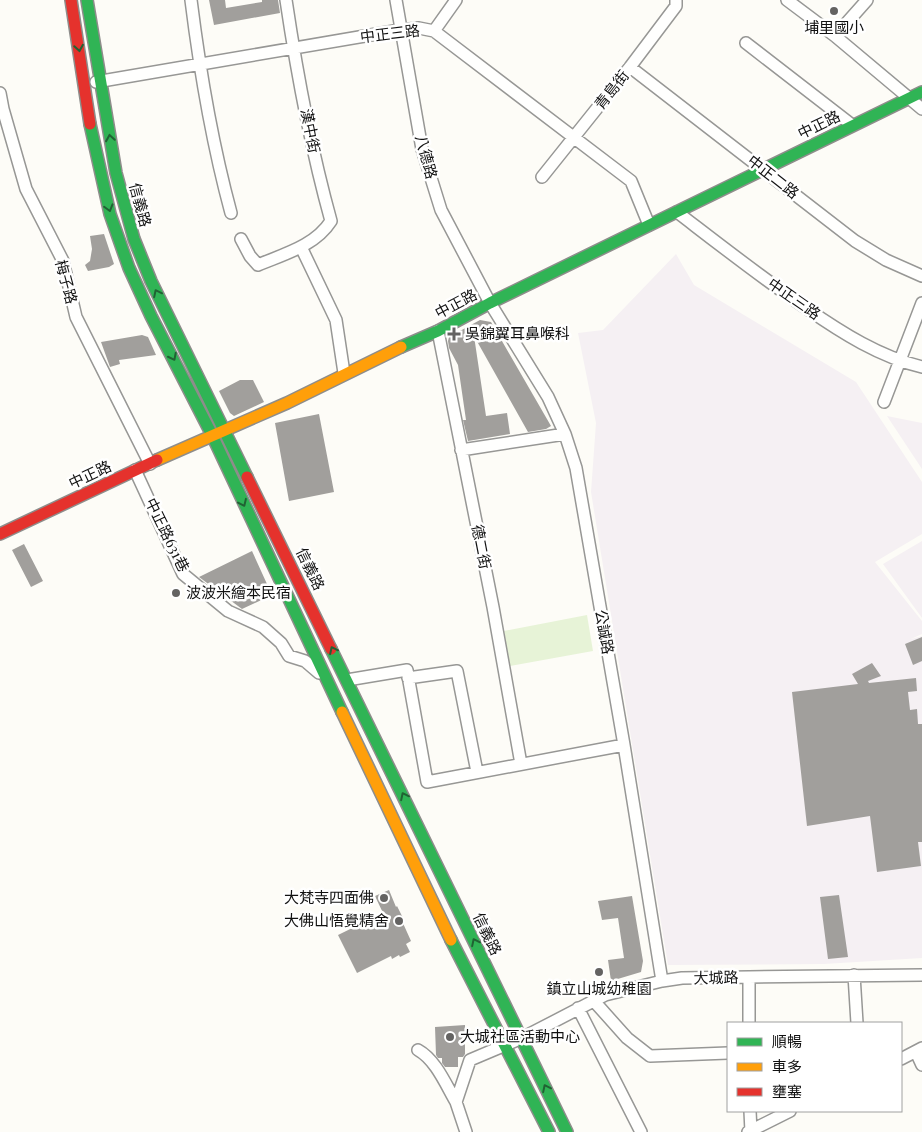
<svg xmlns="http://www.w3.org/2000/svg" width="922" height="1132" viewBox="0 0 922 1132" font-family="'Playfair Display','Noto Sans TC',serif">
<rect width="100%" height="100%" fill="#fdfcf7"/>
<!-- industrial -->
<path fill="#f5f0f3" d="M676,254L694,285L856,382L922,482V534L875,562L922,621V634L911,639L922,636V958L824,964L668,965L591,492L596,423L578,333L603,330Z
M887,416L922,423V469Z
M922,541V618L883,564Z"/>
<!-- green -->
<path fill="#e7f3d7" d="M587,615L593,651L510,666L504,631Z"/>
<!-- building -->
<path fill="#a19f9c" d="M209,0H225L226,8L262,2V0H278L280,13L214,25Z
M104,234L114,264L109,267L88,271L85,265L90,261L92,249L90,236Z
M480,320L491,322L551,426L546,429L528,432L474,336L486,416L507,413L510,434L468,441L463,420H466L458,365L449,348L448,341L449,337Z
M142,335L148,337L156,355L119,360L120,364L110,367L101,342Z
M240,380H253L264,402L234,416L230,413L219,391Z
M319,414L334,492L289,501L275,423Z
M24,544L43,581L31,587L12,550Z
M252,551L272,595L242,609L199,577Z
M922,637V661L913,665L905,644Z
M872,663L881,676L868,681L869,683L916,678L917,691L908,692L910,710L917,709L918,724H922V842H918L921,866L877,872L870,816L807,826L792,692L858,684L852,674Z
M389,890L396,907L397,906L404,920L402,921L411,941L406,944L410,952L400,957L399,955L392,959L391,956L357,973L338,935L383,913L375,896Z
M839,895L848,957L828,959L820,897Z
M632,896L643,961L641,972L611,981L608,960L624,958L618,918L602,920L598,901Z
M465,1025V1054L463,1057H458V1067H445L442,1063V1058H438L436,1055L435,1027Z"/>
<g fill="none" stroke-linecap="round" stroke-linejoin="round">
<defs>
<path id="street" d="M191,0C200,72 212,143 231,213
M396,0L422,149L441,210L490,303L548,397L565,434L576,468L624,745L662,981
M787,0L835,36L922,109
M434,31L456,0
M835,36L867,0
M746,43L852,125
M630,67L855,241L886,260L922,276
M96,82L400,30L419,28L434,31L631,181L649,225
M0,93L3,109L26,189L63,261L76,317L150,464
M542,177L630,67L676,6V0
M677,212C720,245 762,278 806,308C842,333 880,357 922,367
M241,239L250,256L258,265C284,254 315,246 331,221C311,149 297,74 286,0
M301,247L336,320L344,373
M438,331L493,607L521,764
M884,402L922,303
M461,450L565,434
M135,470L183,574L228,611L263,627L281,643L289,656L305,661L319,673
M408,678L457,671L477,772
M347,680L407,670L427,782L624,745
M854,975L857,1023
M749,977V1023
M593,1000L627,1038L650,1056L728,1053
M578,1008L641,1132
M418,1050C436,1060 446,1085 456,1102
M916,1052L922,1065
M901,1059L922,1048
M750,1111L751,1132
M466,1132L456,1102L470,1060L522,1038L605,995L662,981L682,978L749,977L922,975
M748,1132L790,1111"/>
<path id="fast" d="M87,0L116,173L134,239L151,281L247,477
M90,124L110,214L129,268L151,316L211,433L342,712
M401,347L438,331L490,303L922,92
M331,649L567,1132
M451,940L549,1132"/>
<path id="slow" d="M157,460L287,403L401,347
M342,712L451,940"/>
<path id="jam" d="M71,0L90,124
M247,477L331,649
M0,534L157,460"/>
</defs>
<!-- street casing -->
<use href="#street" stroke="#979795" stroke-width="14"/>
<!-- fast casing -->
<use href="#fast" stroke="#8e8d8b" stroke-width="14"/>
<!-- slow casing -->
<use href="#slow" stroke="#8e8d8b" stroke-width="14"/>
<!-- jam casing -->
<use href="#jam" stroke="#8e8d8b" stroke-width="14"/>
<!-- street -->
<use href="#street" stroke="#fffffe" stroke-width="11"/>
<!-- fast -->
<use href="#fast" stroke="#30b455" stroke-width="11"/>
<!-- slow -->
<use href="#slow" stroke="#ff9f0a" stroke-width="11"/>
<!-- jam -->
<use href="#jam" stroke="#e5322d" stroke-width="11"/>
</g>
<!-- one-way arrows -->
<defs><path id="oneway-chevron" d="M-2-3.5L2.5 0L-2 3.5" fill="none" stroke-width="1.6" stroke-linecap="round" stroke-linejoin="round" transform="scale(1.25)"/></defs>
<g stroke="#206233">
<use href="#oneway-chevron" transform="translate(79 48) rotate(81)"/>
<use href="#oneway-chevron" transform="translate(110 138) rotate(-99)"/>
<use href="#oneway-chevron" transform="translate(109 208) rotate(74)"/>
<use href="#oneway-chevron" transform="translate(157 293) rotate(-116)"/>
<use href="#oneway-chevron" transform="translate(173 357) rotate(63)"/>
<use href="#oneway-chevron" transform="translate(243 503) rotate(65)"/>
<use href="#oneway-chevron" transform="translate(333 650) rotate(-116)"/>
<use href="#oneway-chevron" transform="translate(404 796) rotate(-116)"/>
<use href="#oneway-chevron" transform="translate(475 942) rotate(-116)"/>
<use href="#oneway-chevron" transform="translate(546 1088) rotate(-116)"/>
</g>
<!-- markers -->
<g fill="#646362" stroke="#fff" stroke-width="2">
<circle cx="834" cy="11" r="5"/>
<path d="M451.5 326.5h5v5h5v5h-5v5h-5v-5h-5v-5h5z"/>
<circle cx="176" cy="593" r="5"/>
<circle cx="384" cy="898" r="5"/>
<circle cx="399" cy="921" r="5"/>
<circle cx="599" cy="972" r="5"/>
<circle cx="450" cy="1037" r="5"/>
</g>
<g text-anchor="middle" stroke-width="5" stroke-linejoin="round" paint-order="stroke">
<!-- poi labels -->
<g font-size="15" fill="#111" stroke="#fff" text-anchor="start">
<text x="834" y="33" text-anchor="middle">埔里國小</text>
<text x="465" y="339">吳錦翼耳鼻喉科</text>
<text x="186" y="598">波波米繪本民宿</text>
<text x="374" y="903" text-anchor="end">大梵寺四面佛</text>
<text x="389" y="926" text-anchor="end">大佛山悟覺精舍</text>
<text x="599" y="994" text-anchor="middle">鎮立山城幼稚園</text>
<text x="460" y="1042">大城社區活動中心</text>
</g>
<!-- street labels -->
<g font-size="15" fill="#111" stroke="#fff">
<text transform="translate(390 34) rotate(-7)" y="5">中正三路</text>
<text transform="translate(612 90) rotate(-52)" y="5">青島街</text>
<text transform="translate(819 125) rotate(-26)" y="5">中正路</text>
<text transform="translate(310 131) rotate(79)" y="5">漢中街</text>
<text transform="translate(426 157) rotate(75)" y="5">八德路</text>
<text transform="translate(773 177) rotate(38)" y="5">中正二路</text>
<text transform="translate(140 205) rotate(75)" y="5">信義路</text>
<text transform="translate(66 282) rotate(75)" y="5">梅子路</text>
<text transform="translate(794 299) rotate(35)" y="5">中正三路</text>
<text transform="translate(456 304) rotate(-28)" y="5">中正路</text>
<text transform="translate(90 475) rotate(-25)" y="5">中正路</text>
<text transform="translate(167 535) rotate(64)" y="5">中正路631巷</text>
<text transform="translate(481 547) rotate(79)" y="5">德二街</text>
<text transform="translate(310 569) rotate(64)" y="5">信義路</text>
<text transform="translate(604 632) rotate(80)" y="5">公誠路</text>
<text transform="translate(487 934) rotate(64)" y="5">信義路</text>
<text transform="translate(716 978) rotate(-1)" y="5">大城路</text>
</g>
</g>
<!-- legend -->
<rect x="727" y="1022" width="175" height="90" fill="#ffffff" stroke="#a0a0a0"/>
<rect x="737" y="1038" width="25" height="8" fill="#30b455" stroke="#a0a0a0"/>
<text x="772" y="1047" font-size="15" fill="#111111">順暢</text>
<rect x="737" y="1063" width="25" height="8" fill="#ff9f0a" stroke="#a0a0a0"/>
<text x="772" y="1072" font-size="15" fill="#111111">車多</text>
<rect x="737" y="1088" width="25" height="8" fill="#e5322d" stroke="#a0a0a0"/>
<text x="772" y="1097" font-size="15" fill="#111111">壅塞</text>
</svg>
